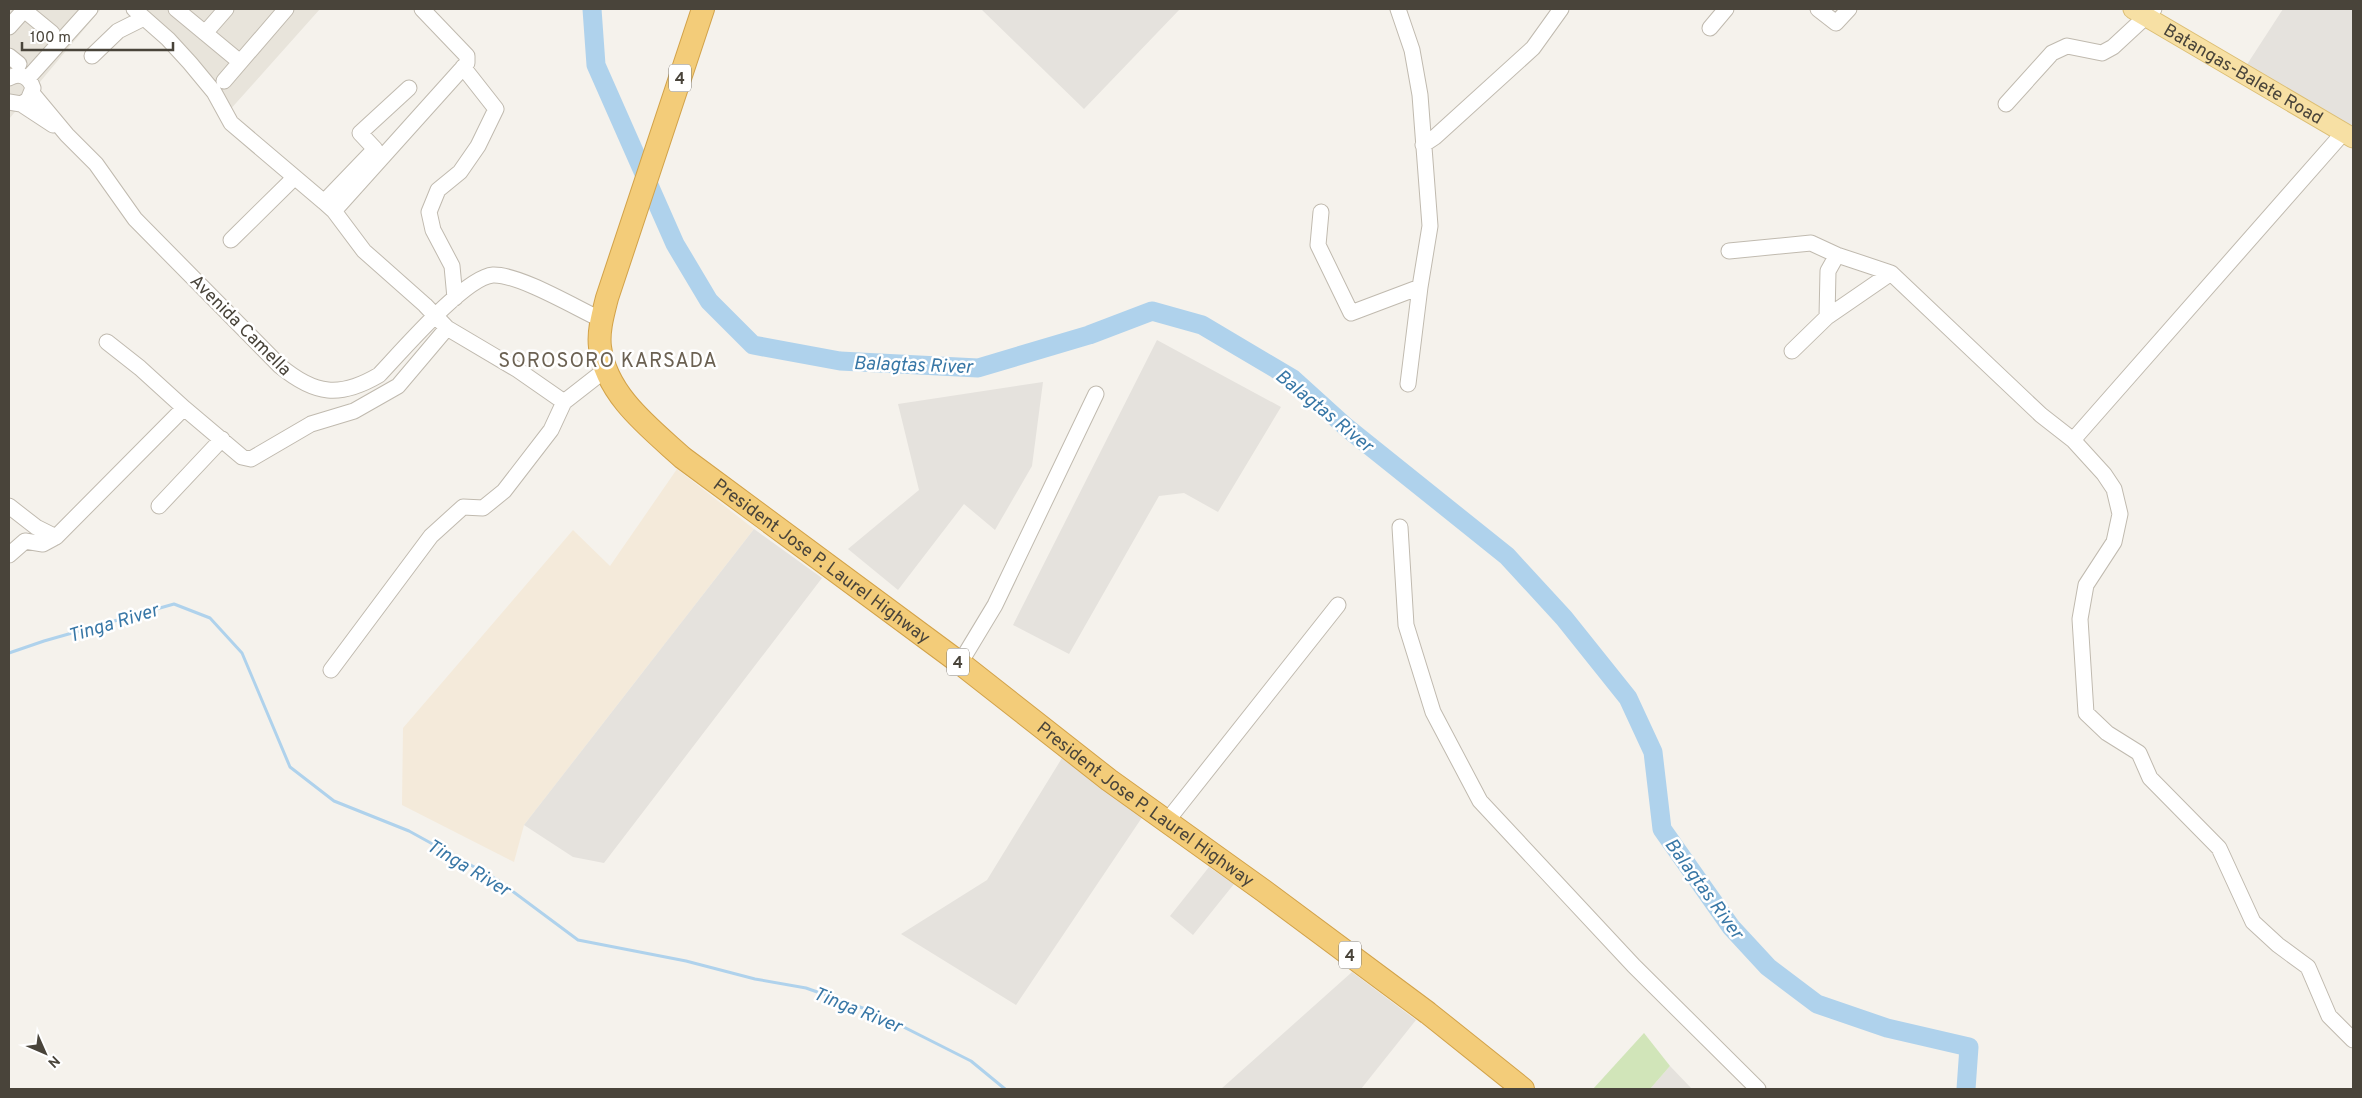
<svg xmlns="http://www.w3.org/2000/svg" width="2362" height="1098" viewBox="0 0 2362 1098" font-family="Overpass,sans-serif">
<rect width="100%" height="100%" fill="#f5f2ec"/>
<!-- residential -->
<path fill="#e8e4db" d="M9,9H101L9,119Z
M138,9H320L228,112Z"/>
<!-- commercial -->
<path fill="#f4eada" d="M677,469L754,529L524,825L514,862L402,805L403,728L573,530L610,566Z"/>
<!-- industrial -->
<path fill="#e5e2dd" d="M981,9H1180L1084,109Z
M2283,9H2353V128L2246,66Z
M1157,340L1281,407L1218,512L1184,493L1159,496L1069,654L1013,625Z
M1043,382L1032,466L995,530L964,504L898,590L848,549L919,490L898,404Z
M754,529L822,578L604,863L573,857L524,825Z
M1062,758L1143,816L1016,1005L901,934L987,880Z
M1209,867L1234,884L1193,935L1170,916Z
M1352,972L1416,1020L1361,1089H1221Z
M1670,1066L1692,1089H1650Z"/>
<!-- green -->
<path fill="#d1e5b9" d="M1644,1033L1670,1066L1650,1089H1593Z"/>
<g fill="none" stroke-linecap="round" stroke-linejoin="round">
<!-- stream -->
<path stroke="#afd2ec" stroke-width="3" d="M9,653L44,641L174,604L210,618L242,653L290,767L334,801L409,831L496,879L578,940L686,961L755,979L806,988L874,1012L971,1061L1005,1089"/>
<!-- river -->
<path stroke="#afd2ec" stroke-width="19" d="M592,9L596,65L675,244L709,301L753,345L840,361L978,368L1089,335L1152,311L1202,325L1293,379L1346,427L1507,556L1564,618L1628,698L1653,752L1662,829L1731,927L1768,967L1817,1004L1887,1028L1969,1047L1966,1089"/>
<defs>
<path id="minor" d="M134,9L168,39L190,63L214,92L231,123L324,202L334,211L364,251L425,305L447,328L518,370L564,402
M176,9L240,62
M1398,9L1412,50L1420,95L1430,226L1420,287L1408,384
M1818,9L1836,23L1849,9
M24,10L52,33
M9,27L25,9
M1710,28L1726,9
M205,33L226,9
M9,56L19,64
M92,56L118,31L144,18
M9,78C19,72 29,76 33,88L28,100L21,104L9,102
M28,78L90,9
M224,81L286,9
M32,93L67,135L96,164L135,219L280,366C315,395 340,398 379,375C400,353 465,277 493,275C519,274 576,308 602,320
M21,104L53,125
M2006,104L2052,53L2067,46L2102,53L2113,47L2154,9
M1423,145L1435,137L1533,48L1561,9
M324,202L375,149L360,133L409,88
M334,211L467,63V56L422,9
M1321,212L1318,245L1351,313L1420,287
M231,240L294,178
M1729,251L1811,243L1837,255L1891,273L2041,415L2073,440L2104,474L2114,489L2120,514L2114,542L2086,585L2080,619L2086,713L2107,733L2139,753L2150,778L2219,848L2253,922L2278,945L2308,967L2329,1016L2353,1040
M455,298L452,266L433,230L429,212L438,190L460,172L478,146L496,109L463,67
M1827,317L1828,271L1837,255
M107,342L140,368L184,408
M1792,351L1827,317L1891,273
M2073,440L2344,132
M9,506L36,527L56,537L184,408L242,457L251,459L311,424L354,411L398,386L447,328
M159,506L222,439
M1400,527L1406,625L1433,712L1480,801L1634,966L1758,1089
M9,555L25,541L43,544L56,537
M960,663L995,605L1096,394
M331,670L431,536L463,507L483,508L504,491L551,430L564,402L605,370
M1167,821L1338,605"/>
<g id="major">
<path id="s1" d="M2133,9L2353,138"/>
</g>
<g id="highway">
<path id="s2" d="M703,9L607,298C603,314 598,331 600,347C606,395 650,428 683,458L960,663L1109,780L1264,891L1428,1013L1523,1089"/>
</g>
</defs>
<!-- minor casing -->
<use href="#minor" stroke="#c0baaf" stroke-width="17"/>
<!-- major casing -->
<use href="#major" stroke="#dcbe74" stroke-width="21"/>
<!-- highway casing -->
<use href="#highway" stroke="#d2a249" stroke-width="24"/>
<!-- minor -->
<use href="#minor" stroke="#fff" stroke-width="15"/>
<!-- major -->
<use href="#major" stroke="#f7e0a4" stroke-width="19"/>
<!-- highway -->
<use href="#highway" stroke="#f3cc79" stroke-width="22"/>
</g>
<g text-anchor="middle" stroke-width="5" stroke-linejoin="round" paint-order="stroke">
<!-- shield labels -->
<g fill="#fff" stroke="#807c75" stroke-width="1">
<rect x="669" y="64.5" width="22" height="27" rx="4"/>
<rect x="947" y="648.5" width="22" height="27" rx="4"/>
<rect x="1339" y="941.5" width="22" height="27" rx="4"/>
</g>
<g font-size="16" font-weight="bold" fill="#49443a">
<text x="680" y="84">4</text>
<text x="958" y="668">4</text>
<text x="1350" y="961">4</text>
</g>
<!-- street labels -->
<g font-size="18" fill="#49443a" stroke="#fff">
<text dy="6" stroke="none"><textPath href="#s1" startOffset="128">Batangas-Balete Road</textPath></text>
<text transform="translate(241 325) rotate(45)" y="6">Avenida Camella</text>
<text dy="6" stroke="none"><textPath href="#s2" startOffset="669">President Jose P. Laurel Highway</textPath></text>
<text dy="6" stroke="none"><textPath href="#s2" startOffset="1074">President Jose P. Laurel Highway</textPath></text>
</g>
<!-- water labels -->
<g font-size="19" font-style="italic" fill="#3877a6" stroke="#fff">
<text transform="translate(913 364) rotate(2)" y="7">Balagtas River</text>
<text transform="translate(1325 410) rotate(39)" y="7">Balagtas River</text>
<text transform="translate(113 622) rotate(-17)" y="7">Tinga River</text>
<text transform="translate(469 867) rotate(31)" y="7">Tinga River</text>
<text transform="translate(1705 888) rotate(54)" y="7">Balagtas River</text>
<text transform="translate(858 1009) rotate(22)" y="7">Tinga River</text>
</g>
<!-- quarter labels -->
<g font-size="20" letter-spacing="1" fill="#6b6152" stroke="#fff">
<text x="608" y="367">SOROSORO KARSADA</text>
</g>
</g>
<!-- border -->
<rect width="2362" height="1098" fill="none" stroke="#49443a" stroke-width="20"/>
<!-- north arrow -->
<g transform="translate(45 1053) rotate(135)" stroke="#ffffff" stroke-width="4" paint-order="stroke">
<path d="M0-4L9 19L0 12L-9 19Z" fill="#49443a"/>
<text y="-8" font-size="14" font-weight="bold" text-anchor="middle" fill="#49443a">N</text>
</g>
<!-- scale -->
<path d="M22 42v8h151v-8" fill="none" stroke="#49443a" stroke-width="2.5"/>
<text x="30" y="42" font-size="15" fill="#49443a" stroke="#ffffff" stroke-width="4" paint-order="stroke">100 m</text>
</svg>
